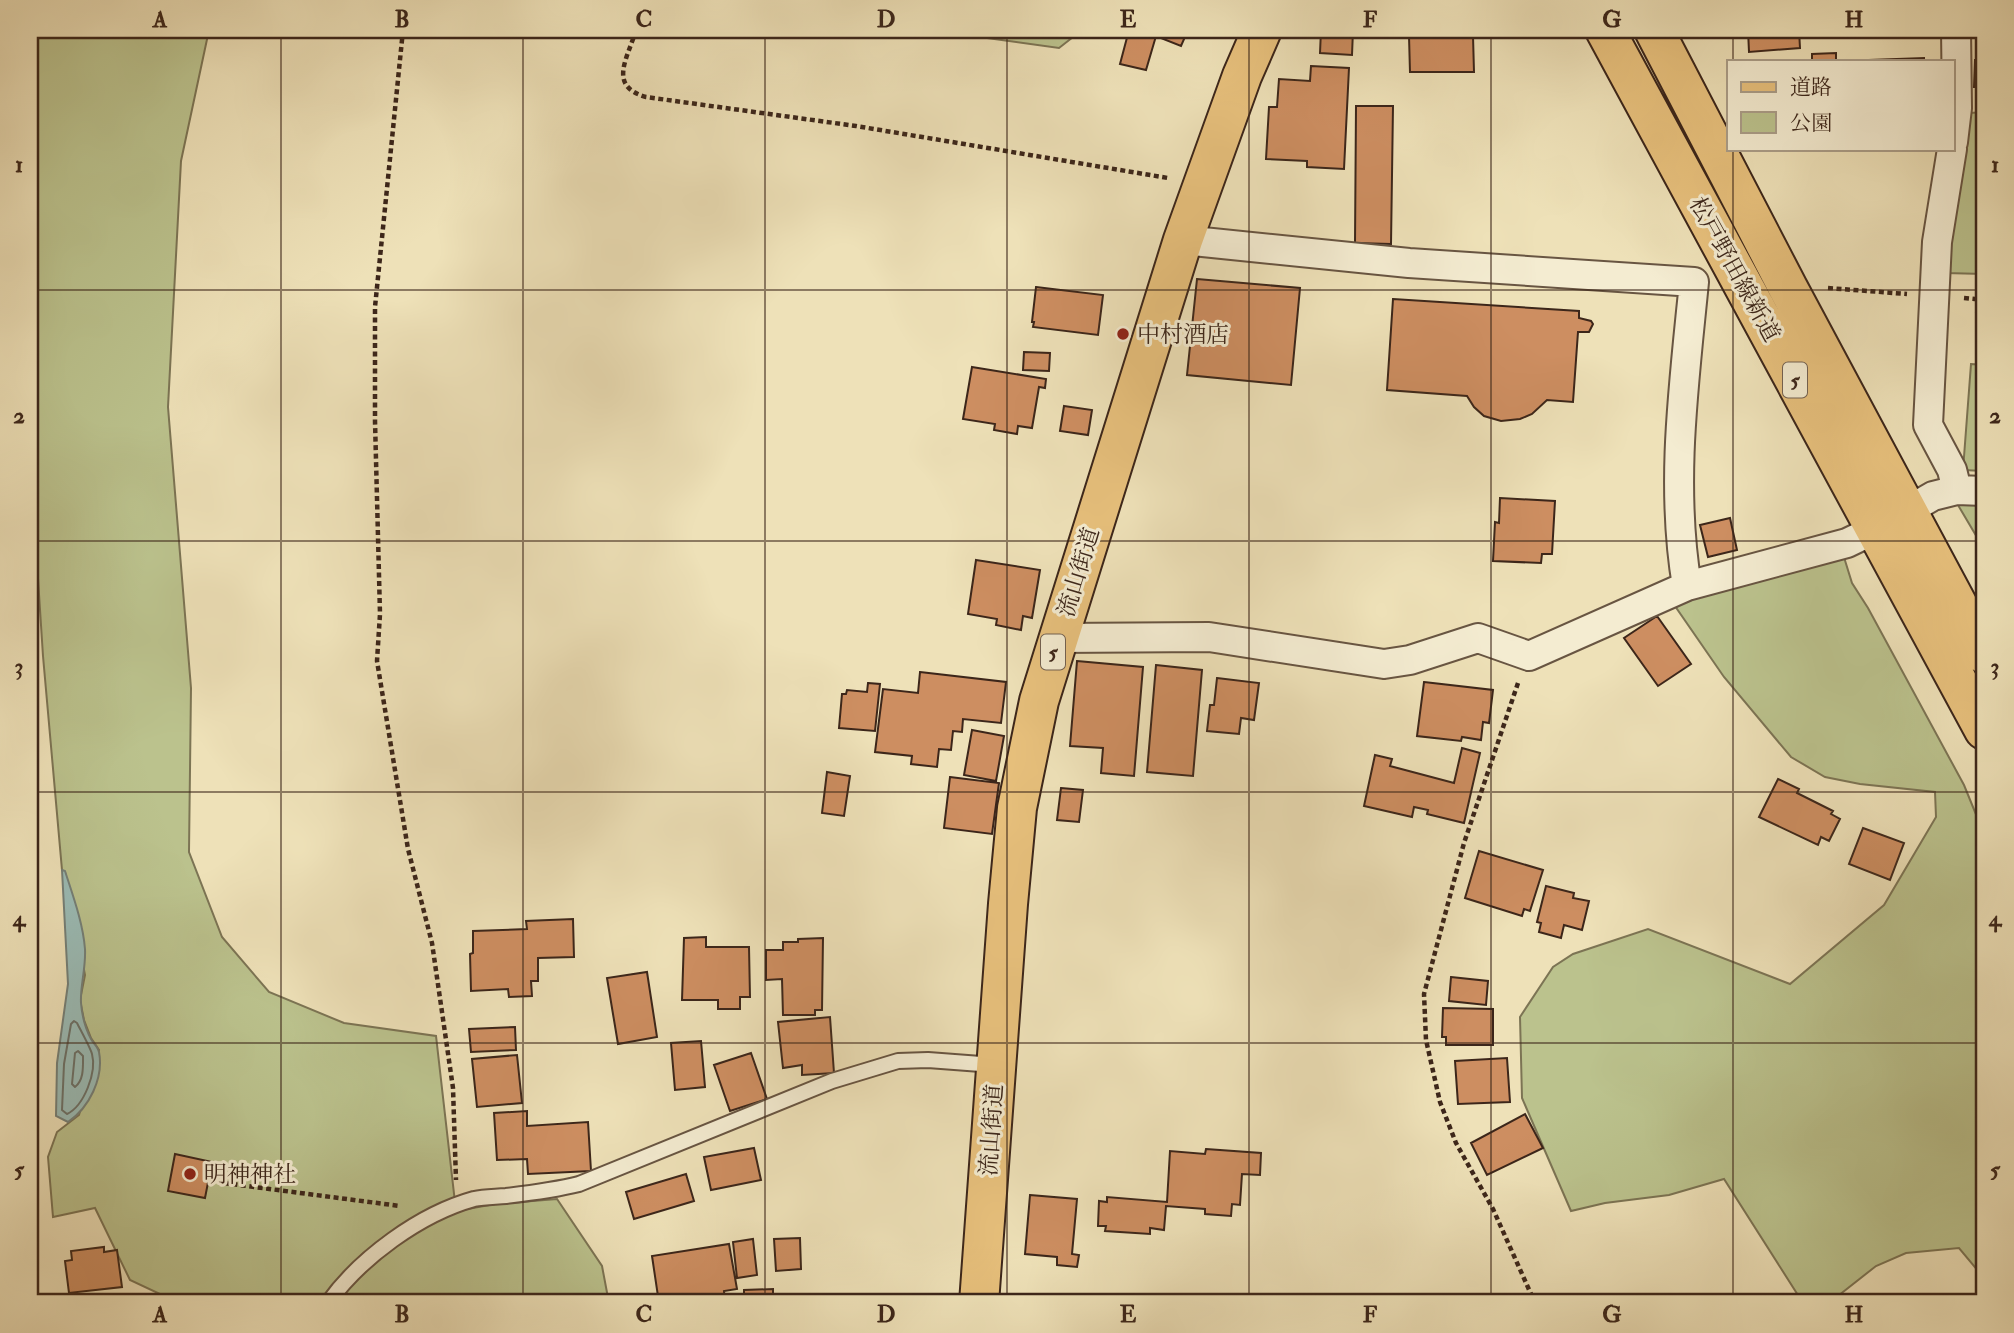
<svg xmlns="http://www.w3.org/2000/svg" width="2014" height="1333" viewBox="0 0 2014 1333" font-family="'IM FELL Double Pica','Noto Serif JP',serif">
<rect width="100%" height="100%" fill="#eee1b8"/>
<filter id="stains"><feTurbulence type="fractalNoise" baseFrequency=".00286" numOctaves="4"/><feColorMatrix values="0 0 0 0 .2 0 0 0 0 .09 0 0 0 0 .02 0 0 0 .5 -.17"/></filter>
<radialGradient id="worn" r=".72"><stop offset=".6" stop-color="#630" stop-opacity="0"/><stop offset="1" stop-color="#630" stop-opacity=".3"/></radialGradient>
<!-- green -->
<path fill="#bbc28d" stroke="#7c7454" stroke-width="2" d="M30,30H209L181,161L168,407L191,688L189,852L222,937L269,992L344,1023L436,1036L456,1211L495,1204L557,1199L602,1266L609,1303H179L130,1280L95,1208L53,1217L48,1157L57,1132L79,1115L99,1050L91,1038L84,1020L80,1000L85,975L65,872L62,870L43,656L33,501L30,484Z
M951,30H1082L1059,48L958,34Z
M1984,112V274L1945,273L1970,113Z
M1971,364L1984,365V471L1963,470Z
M1955,500L1984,502V549Z
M1843,554L1852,583L1868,608L1964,785L1984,834V1278L1959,1248L1906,1253L1876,1266L1829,1303H1803L1724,1179L1669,1195L1605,1203L1571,1211L1522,1098L1520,1017L1553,967L1573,954L1648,929L1790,984L1884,905L1936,817L1935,792L1860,784L1825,777L1791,757L1724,677L1675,606L1680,600Z"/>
<!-- water -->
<path fill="#9bbcb6" stroke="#758078" stroke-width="2" d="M62,870L65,871C73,896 83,923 85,949C86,968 80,987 81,1003C82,1015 85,1028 91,1039C94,1044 98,1047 99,1052C104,1078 89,1108 68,1122L56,1116L57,1063L68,984Z"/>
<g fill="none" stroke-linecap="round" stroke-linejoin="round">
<!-- shore -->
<path stroke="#6c7168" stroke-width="2" d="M74,1021L77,1023C81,1031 90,1047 92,1054C97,1072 84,1106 67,1114L62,1110L64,1064L71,1024Z
M78,1051L83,1056C83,1067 84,1080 75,1087L72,1084L75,1053Z"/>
</g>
<!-- building -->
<path fill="#cd8e61" stroke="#3c261a" stroke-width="2" d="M1129,30H1188L1181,46L1156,36L1146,70L1120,64Z
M1321,30H1353L1352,55L1320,53Z
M1748,30H1799L1800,48L1749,52Z
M1409,36H1473L1474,72H1410Z
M1836,53V61H1812V54Z
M1924,58V61H1840Z
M1975,60H1984V87H1974Z
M1311,66L1349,68L1344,169L1307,167V161L1266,159L1269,107H1277L1279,79L1310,81Z
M1356,106H1393L1391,244L1355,243Z
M1197,279L1300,288L1291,385L1187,375Z
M1978,284H1984V313L1976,312Z
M1036,287L1103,295L1098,335L1033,327L1034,322H1032Z
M1393,299L1579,311V318L1591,321L1593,324L1589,332H1578L1573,402L1547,400L1532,414L1520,419L1501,421L1484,416L1474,407L1467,396L1387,390Z
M1024,352L1050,353L1049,371L1023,370Z
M972,367L1046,379L1045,388L1039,387L1032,428L1018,426L1017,434L994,430L995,424L963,419Z
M1064,406L1092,410L1088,435L1060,431Z
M1500,498L1555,501L1552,554H1542L1541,563L1493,561L1495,522L1499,523Z
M1730,518L1737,550L1708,557L1700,525Z
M976,560L1040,570L1032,618L1023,616L1021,630L996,625L997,619L968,614Z
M1657,616L1691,664L1658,686L1624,638Z
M1077,661L1143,667L1134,776L1101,773L1103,748L1070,746Z
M1156,665L1202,670L1193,776L1147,772Z
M920,672L1006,682L1001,723L963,719L962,732L953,731L951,750L939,749L937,767L911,764L912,756L875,752L883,689L918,693Z
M1217,678L1259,683L1254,720L1241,718L1239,734L1207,731L1210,705H1214Z
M1424,682L1493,690L1489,723L1483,722L1481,740L1462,737L1461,741L1417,736Z
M868,683L880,684L875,731L839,728L842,694H846L847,690L867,692Z
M972,730L1004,736L996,781L964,775Z
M1462,748L1480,753L1464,823L1427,814L1428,810L1414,807L1412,817L1364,806L1375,755L1392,759L1390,766L1454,783Z
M827,772L850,776L844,816L822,813Z
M950,777L999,783L992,834L944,828Z
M1778,779L1799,789L1797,793L1833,811L1831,814L1840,819L1829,841L1821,837L1818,845L1759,817Z
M1061,788L1083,790L1079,822L1057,820Z
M1863,828L1904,843L1890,880L1849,864Z
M1479,851L1543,870L1530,911L1524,909L1522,916L1465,898Z
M1546,886L1574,893L1573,898L1589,901L1582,930L1564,925L1561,938L1539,932L1541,923L1537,922Z
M573,919L574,957L538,958V981H531L532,996L509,997L508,989L471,991L470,954L473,953V931L527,929L526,921Z
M706,937V947H749L750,997H740V1009H718V1000H682L684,938Z
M823,938L822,1010H815V1015H783L782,979L766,980V950H783V942H798V939Z
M647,972L657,1037L618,1044L607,978Z
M1451,977L1488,981L1486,1005L1449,1001Z
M1443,1008L1493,1009V1045H1446V1037H1442Z
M830,1017L834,1073L802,1075V1065L783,1068L778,1022Z
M515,1027L516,1050L471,1052L469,1029Z
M701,1041L705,1087L675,1090L671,1043Z
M751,1053L767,1099L730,1111L714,1065Z
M517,1055L522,1103L477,1107L472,1059Z
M1507,1058L1510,1102L1458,1104L1455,1061Z
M527,1111V1126L588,1122L591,1171L528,1174L527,1159L497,1160L494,1113Z
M1525,1114L1543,1148L1487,1175L1471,1143Z
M754,1148L761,1180L711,1190L704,1157Z
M1206,1149L1261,1153L1260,1175L1242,1174L1240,1205L1232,1204L1231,1216L1205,1214V1209L1166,1206L1164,1230L1150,1228V1234L1105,1231L1106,1226H1098L1099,1201L1107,1202V1197L1167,1202L1170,1151L1205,1154Z
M175,1154L212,1162L205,1198L168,1191Z
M686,1174L694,1201L634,1219L626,1192Z
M1030,1195L1077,1199L1072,1254L1079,1255L1077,1267L1057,1265V1257L1025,1254Z
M800,1238L801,1269L776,1271L774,1239Z
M753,1239L757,1275L737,1278L733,1242Z
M729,1244L737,1289L724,1291L725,1303H659L652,1256Z
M104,1247V1252L117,1250L122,1287L69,1293L65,1261L72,1260L71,1251Z
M773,1289V1303H744V1290Z"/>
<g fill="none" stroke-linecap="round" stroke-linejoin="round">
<defs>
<path id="lane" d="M328,1303C360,1258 420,1214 474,1199C484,1197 495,1197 506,1196C531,1193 555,1190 579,1184L832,1081L898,1061L928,1060L994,1065"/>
<path id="street" d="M1953,142L1957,108L1956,30
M1952,149L1937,242L1928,425L1952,470L1957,490L1984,491
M1183,240L1409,263L1694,282C1684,384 1670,485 1687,586
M1057,638L1209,637L1384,664L1410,660L1478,638L1529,656L1687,586L1847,543L1876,529L1933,496L1957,490"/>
<path id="primary" d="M1605,30L1984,730
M1654,30L1788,288L1984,654
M979,1303L1008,904L1017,808L1039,701L1183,240L1242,76L1262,30"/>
</defs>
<!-- lane casing -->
<use href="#lane" stroke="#685542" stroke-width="18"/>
<!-- street casing -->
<use href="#street" stroke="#685542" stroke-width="32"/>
<!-- primary casing -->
<use href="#primary" stroke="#3c261a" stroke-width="42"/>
<!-- path -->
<path stroke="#3c261a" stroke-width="4.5" stroke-dasharray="5 3.5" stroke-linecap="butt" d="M403,30L375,307V421L380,614L377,661L408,849L432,943L453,1088L456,1180
M636,30C628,58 607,86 646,97L856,126L1168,178
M1828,288L1907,294
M1964,298L1984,300
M1518,683L1464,843L1424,994L1426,1040L1440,1102L1456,1143L1493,1209L1535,1303
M224,1183L400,1206"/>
<!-- lane -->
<use href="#lane" stroke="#f4ecd1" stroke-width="14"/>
<!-- street -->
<use href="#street" stroke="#f4ecd1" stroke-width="28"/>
<!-- primary -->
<use href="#primary" stroke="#e7c07c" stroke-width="38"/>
</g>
<!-- grid -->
<path fill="none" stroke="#3c261a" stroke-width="2" stroke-opacity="0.55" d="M281,30V1303M523,30V1303M765,30V1303M1007,30V1303M1249,30V1303M1491,30V1303M1733,30V61M1733,149V1303M30,290H1984M30,541H1984M30,792H1984M30,1043H1984"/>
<!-- markers -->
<g fill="#8f2418" stroke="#f4ecd1" stroke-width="2.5">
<circle cx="1123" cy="334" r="7"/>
<circle cx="190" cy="1174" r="7"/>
</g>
<g text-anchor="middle" stroke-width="6" stroke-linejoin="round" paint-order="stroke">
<!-- shield labels -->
<g fill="#f4ecd1" stroke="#736151" stroke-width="2">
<rect x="1783" y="362.5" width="24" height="35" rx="5"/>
<rect x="1041" y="634.5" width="24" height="35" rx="5"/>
</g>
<g font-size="21" font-weight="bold" fill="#3c261a">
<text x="1795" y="387">5</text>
<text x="1053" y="659">5</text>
</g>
<!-- street labels -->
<g font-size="23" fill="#3c261a" stroke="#f4ecd1">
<text transform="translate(1735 269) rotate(61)" y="8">松戸野田線新道</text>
<text transform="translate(1078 572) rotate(-73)" y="8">流山街道</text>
<text transform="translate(991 1130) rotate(-86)" y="8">流山街道</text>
</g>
<!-- poi labels -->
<g font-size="23" fill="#3c261a" stroke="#f4ecd1" text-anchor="start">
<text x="1137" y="342">中村酒店</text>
<text x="204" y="1182">明神神社</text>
</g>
</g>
<!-- margin -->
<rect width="2014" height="1333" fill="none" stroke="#eee1b8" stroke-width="77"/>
<!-- legend -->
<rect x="1727" y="60" width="228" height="91" fill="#f4ecd1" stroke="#aa9d88" stroke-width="2"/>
<rect x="1741" y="82" width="35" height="10" fill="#e7c07c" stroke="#aa9d88" stroke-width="2"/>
<text x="1790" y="94" font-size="21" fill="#3c261a">道路</text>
<rect x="1741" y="112" width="35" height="21" fill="#bbc28d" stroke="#aa9d88" stroke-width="2"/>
<text x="1790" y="130" font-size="21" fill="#3c261a">公園</text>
<rect x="38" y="38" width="1938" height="1256" fill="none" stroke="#3c261a" stroke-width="2.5"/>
<g font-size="23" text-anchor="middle" font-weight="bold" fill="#3c261a">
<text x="160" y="27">A</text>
<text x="402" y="27">B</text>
<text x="644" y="27">C</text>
<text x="886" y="27">D</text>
<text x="1128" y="27">E</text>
<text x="1370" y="27">F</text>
<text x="1612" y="27">G</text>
<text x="1854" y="27">H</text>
<text x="19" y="172">1</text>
<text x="1995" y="172">1</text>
<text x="19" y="423">2</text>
<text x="1995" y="423">2</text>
<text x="19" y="674">3</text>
<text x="1995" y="674">3</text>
<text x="19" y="926">4</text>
<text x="1995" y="926">4</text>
<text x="19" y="1177">5</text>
<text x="1995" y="1177">5</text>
<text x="160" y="1322">A</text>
<text x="402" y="1322">B</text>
<text x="644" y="1322">C</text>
<text x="886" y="1322">D</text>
<text x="1128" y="1322">E</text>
<text x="1370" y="1322">F</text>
<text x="1612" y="1322">G</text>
<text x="1854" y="1322">H</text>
</g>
<rect width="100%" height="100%" filter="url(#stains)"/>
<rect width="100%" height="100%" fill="url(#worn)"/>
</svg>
